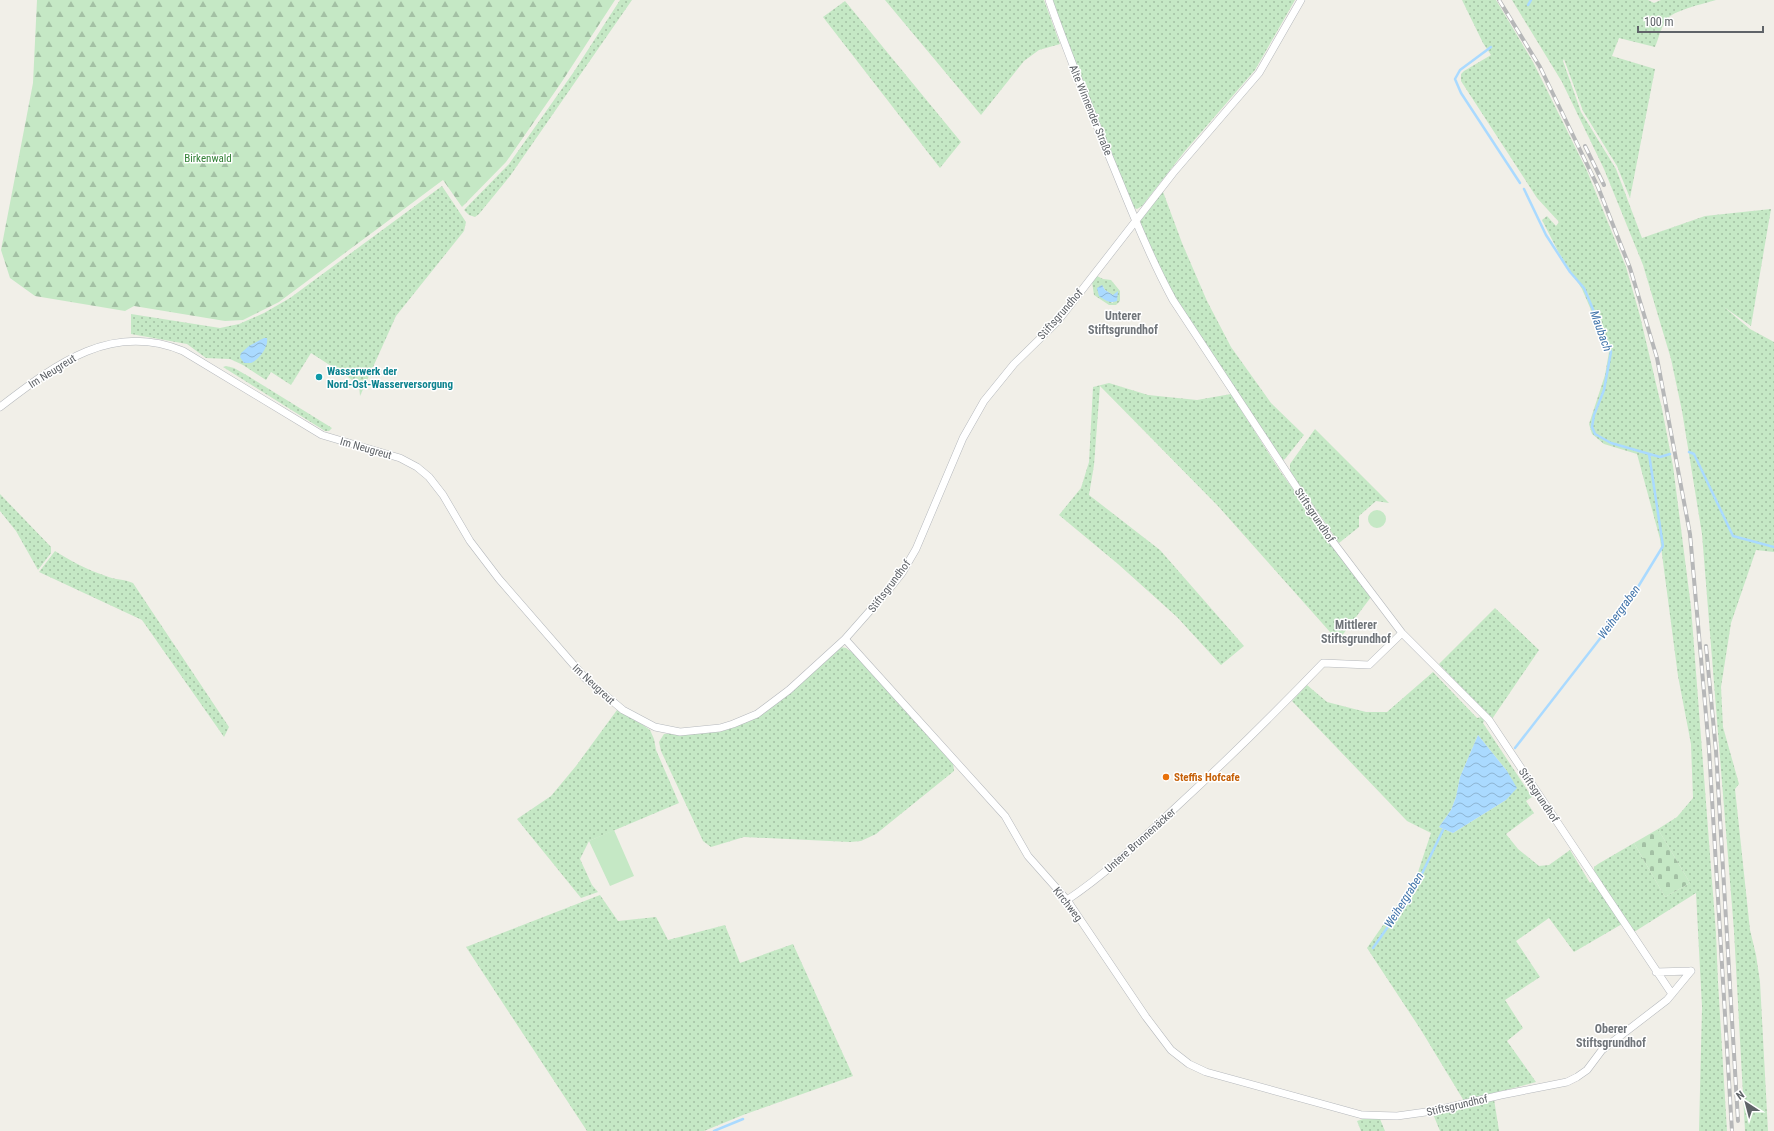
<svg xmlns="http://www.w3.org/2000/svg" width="1774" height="1131" viewBox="0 0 1774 1131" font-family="'Roboto Condensed',sans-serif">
<defs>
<pattern id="grass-dots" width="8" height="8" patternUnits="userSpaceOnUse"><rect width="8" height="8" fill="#c5e8c5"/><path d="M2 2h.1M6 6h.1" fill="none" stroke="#a3c0a4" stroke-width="1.8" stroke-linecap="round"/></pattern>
<pattern id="forest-firs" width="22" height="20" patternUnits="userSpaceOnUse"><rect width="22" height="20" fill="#c5e8c5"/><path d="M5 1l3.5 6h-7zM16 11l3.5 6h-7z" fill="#a3c0a4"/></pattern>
<pattern id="cemetery-stones" width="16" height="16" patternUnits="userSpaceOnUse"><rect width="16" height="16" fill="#c5e8c5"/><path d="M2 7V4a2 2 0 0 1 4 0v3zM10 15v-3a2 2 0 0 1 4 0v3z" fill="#a3c0a4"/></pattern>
<pattern id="water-waves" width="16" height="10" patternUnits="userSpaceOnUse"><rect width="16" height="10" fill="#aadaff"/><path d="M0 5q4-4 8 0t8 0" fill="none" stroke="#8eb4d2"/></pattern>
</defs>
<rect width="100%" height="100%" fill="#f1efe8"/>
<!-- grass -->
<path fill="url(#grass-dots)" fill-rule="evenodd" d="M620,0H632L510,176L479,214L475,217L469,215L464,210L509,164L573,73Z
M885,0H1044L1060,44L1039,50L1024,61L981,115Z
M1051,0H1295L1255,70L1185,151L1142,206L1137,209L1134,208L1124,186Z
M1462,0H1496L1533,62L1587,171L1609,225L1626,267L1640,316L1662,409L1673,466L1691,607L1716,933L1718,982L1727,1131H1699L1702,1007L1696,893L1634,932L1594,871V867L1598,864L1634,843L1665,897L1690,883L1658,829L1677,817L1693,798L1691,744L1678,676L1660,539L1637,454L1604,444L1592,434L1589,424L1605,375L1609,352L1582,289L1559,253L1542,220L1547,216L1556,226L1559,222L1537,198L1461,81V74L1464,71L1491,55L1483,43Z
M1512,0H1648L1654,3L1661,0H1716C1703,4 1678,9 1668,18C1661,25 1659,38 1655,47L1619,38L1612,56L1655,69L1630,198L1617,166L1583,111L1564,59L1563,61L1581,112L1616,169L1642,238L1705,216L1771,209L1751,326L1724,307L1750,329L1774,342V552L1756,550L1731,623L1721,687L1723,727L1739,784L1735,789L1750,930L1756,955L1760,982L1768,1131H1745L1734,931L1702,534L1682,411L1671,359L1643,265L1604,169L1562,82Z
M845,1L961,142L940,168L823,17Z
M442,186L466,222L464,231L396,316L360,396L359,385L345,375L311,353L291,385L271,372L266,380L243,365L230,359L206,358L187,344L131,334V314L220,328L239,324L264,313L290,298Z
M1162,189L1182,243L1207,301L1231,347L1271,403L1304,435L1285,459L1283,460L1180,306L1154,257L1140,223L1141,219Z
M1097,276L1103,279L1111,280L1120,291V301L1116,305H1109L1094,295L1092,282ZM1102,285L1105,290L1113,295V303L1100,296Z
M226,366L234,368L248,376L332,428L329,431H325L223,367Z
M1109,383L1148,395L1197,400L1231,394L1280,471L1371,597L1338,641L1218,506L1100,386L1094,465L1089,495L1160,550L1244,646L1221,665L1177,617L1118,564L1059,515L1081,488L1089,462L1093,387Z
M1315,429L1389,503L1376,501L1359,516V527L1339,543L1290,471V464Z
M0,494L51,547V553L38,570L16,531L0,511Z
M55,551C71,561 87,570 106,576C115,580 124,579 133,583L229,727L224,737L142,620L39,572Z
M1495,608L1539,650L1492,719L1439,664Z
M840,647L846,648L853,653L953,762L954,771L876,834L861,841L850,842L744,837L711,847L703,841L661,751L659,742L664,734C677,733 691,735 704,733C763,726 799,685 840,647Z
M1433,672L1477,718L1482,717L1484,721L1483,723L1532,797L1526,801L1534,813L1506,834L1518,849L1539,866L1549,865L1570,850L1590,883L1593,881L1622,924L1574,952L1549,918L1516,941L1540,977L1505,1000L1523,1028L1507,1041L1536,1082L1464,1101L1421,1030L1367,948L1416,878L1431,833L1407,821L1292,701L1307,685L1327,702L1366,712H1387ZM1478,735L1507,771L1506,800L1453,833L1439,827L1451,810L1456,797L1460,777Z
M617,710L643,725L650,730L654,739L656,750L679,803L589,841L580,859L592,885L598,892L581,898L517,819L551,796L576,766Z
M600,895L618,921L656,917L668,940L725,925L740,963L793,944L853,1076L743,1115L704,1131H587L466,947Z
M1494,1099L1499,1131H1440L1433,1114Z
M1366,1118L1380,1119L1385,1131H1361L1357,1121Z"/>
<!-- forest -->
<path fill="url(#forest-firs)" d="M37,0H615L561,83L506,162L462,207L443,180L279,302L243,320L225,321L134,306L125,311L35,296L10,278L1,250L33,83Z"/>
<!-- cemetery -->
<path fill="url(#cemetery-stones)" d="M1658,829L1690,883L1665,897L1634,843Z"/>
<!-- pitch -->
<path fill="#c5e8c5" d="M1368 519a9 9 0 1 1 18 0a9 9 0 1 1-18 0Z
M614,830L634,876L610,886L589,841Z"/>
<!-- water -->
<path fill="url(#water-waves)" d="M1102,285L1105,290L1113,295L1118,291L1117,301C1110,304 1105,300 1099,296L1097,288Z
M264,338H267C269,346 259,360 251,363C250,363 246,363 244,363L240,357L241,353L249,346Z
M1478,735L1507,771L1517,788L1506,800L1453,833L1439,827L1451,810L1456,797L1460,777Z"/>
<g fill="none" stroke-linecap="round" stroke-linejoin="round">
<!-- stream -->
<path stroke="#aadaff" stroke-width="2.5" d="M1528,5L1531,0
M1491,47L1460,70L1455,79L1461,93L1520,183
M1524,189L1546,235L1570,272L1584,288L1611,352L1604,390L1594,415L1592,427L1595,434L1611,443L1660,457L1670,454
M1689,452L1694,454L1733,536L1774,547
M1515,748L1630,600L1663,546L1649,454
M1373,948L1415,888L1443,830
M714,1131L743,1119"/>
<defs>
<path id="minor" d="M1049,0C1067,52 1088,104 1109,156C1129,204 1148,254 1173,300L1330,538L1402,633L1489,720L1672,994
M0,407C55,365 111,321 183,351L322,435L400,458L417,467L429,477L443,495L470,541L499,579L586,679L623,710L655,727L680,732L720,728L733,724L757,714L789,690L845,639L890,588L902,573L916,549L963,438L984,401L1014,364L1057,322L1173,173L1259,73L1301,0
M845,639L1005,816L1028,856L1067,900L1146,1017L1171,1050L1189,1064L1206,1072L1362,1115L1397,1116L1433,1111L1501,1095L1567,1082L1577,1077L1587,1070L1602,1050L1667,1000L1691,971
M1067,900C1106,874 1139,842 1173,810C1225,762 1274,714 1323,663L1369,665L1402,633
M1656,972L1691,971"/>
</defs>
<!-- minor casing -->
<use href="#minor" stroke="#b5b8bc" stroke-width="8"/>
<!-- minor -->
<use href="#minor" stroke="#fff" stroke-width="7"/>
<defs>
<path id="rail" d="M1499,0L1540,67L1598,187L1630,268L1657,358L1690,534L1709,749L1732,1131
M1585,146L1604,185
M1706,646L1716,751L1738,1121"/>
</defs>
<!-- rail casing -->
<use href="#rail" stroke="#b6b7b8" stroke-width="4"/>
<!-- rail -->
<use href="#rail" stroke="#fff" stroke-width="2.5" stroke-dasharray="8" stroke-linecap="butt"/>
</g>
<!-- markers -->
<circle fill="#0f9aa8" stroke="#fff" stroke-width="1.5" cx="319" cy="377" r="4"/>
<circle fill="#e8710a" stroke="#fff" stroke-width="1.5" cx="1166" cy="777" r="4"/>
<g text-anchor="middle" stroke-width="3" stroke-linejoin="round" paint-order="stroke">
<!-- street labels -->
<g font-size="11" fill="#5f6368" stroke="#fff">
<text transform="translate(1091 110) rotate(68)" y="4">Alte Winnender Straße</text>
<text transform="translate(1060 314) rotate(-49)" y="4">Stiftsgrundhof</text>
<text transform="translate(52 371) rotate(-32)" y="4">Im Neugreut</text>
<text transform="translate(366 448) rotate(16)" y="4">Im Neugreut</text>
<text transform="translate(1315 515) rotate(56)" y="4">Stiftsgrundhof</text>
<text transform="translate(889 586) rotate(-53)" y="4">Stiftsgrundhof</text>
<text transform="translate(594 684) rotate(43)" y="4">Im Neugreut</text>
<text transform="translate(1539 795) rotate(56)" y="4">Stiftsgrundhof</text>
<text transform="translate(1140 840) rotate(-42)" y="4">Untere Brunnenäcker</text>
<text transform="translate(1068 904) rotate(52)" y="4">Kirchweg</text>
<text transform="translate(1457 1105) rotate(-13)" y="4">Stiftsgrundhof</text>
</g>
<!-- park labels -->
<g font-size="11" fill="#348238" stroke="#fff">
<text x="208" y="162">Birkenwald</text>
</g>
<!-- culture labels -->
<g font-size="11" font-weight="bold" fill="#0d838f" stroke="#fff" text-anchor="start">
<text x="327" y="375">Wasserwerk der<tspan x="327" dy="13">Nord-Ost-Wasserversorgung</tspan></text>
</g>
<!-- food labels -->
<g font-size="11" font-weight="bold" fill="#c56008" stroke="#fff" text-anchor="start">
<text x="1174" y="781">Steffis Hofcafe</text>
</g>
<!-- neighbourhood labels -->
<g font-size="12" font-weight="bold" fill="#70757a" stroke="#fff">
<text x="1123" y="320">Unterer<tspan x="1123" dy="14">Stiftsgrundhof</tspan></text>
<text x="1356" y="629">Mittlerer<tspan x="1356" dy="14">Stiftsgrundhof</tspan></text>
<text x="1611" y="1033">Oberer<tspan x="1611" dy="14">Stiftsgrundhof</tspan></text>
</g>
<!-- water labels -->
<g font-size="12" font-style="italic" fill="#4174aa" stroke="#fff">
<text transform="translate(1601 331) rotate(70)" y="4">Maubach</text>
<text transform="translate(1619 612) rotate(-54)" y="4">Weihergraben</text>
<text transform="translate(1404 900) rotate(-58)" y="4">Weihergraben</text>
</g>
</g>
<!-- north arrow -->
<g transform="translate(1746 1103) rotate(324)" stroke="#ffffff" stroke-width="3" paint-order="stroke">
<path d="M0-3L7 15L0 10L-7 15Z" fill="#5f6368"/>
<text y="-6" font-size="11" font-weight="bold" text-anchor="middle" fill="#5f6368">N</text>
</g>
<!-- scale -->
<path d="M1638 26v6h125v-6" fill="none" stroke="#5f6368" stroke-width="2"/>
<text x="1644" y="26" font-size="12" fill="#5f6368" stroke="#ffffff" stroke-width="3" paint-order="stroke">100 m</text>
</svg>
